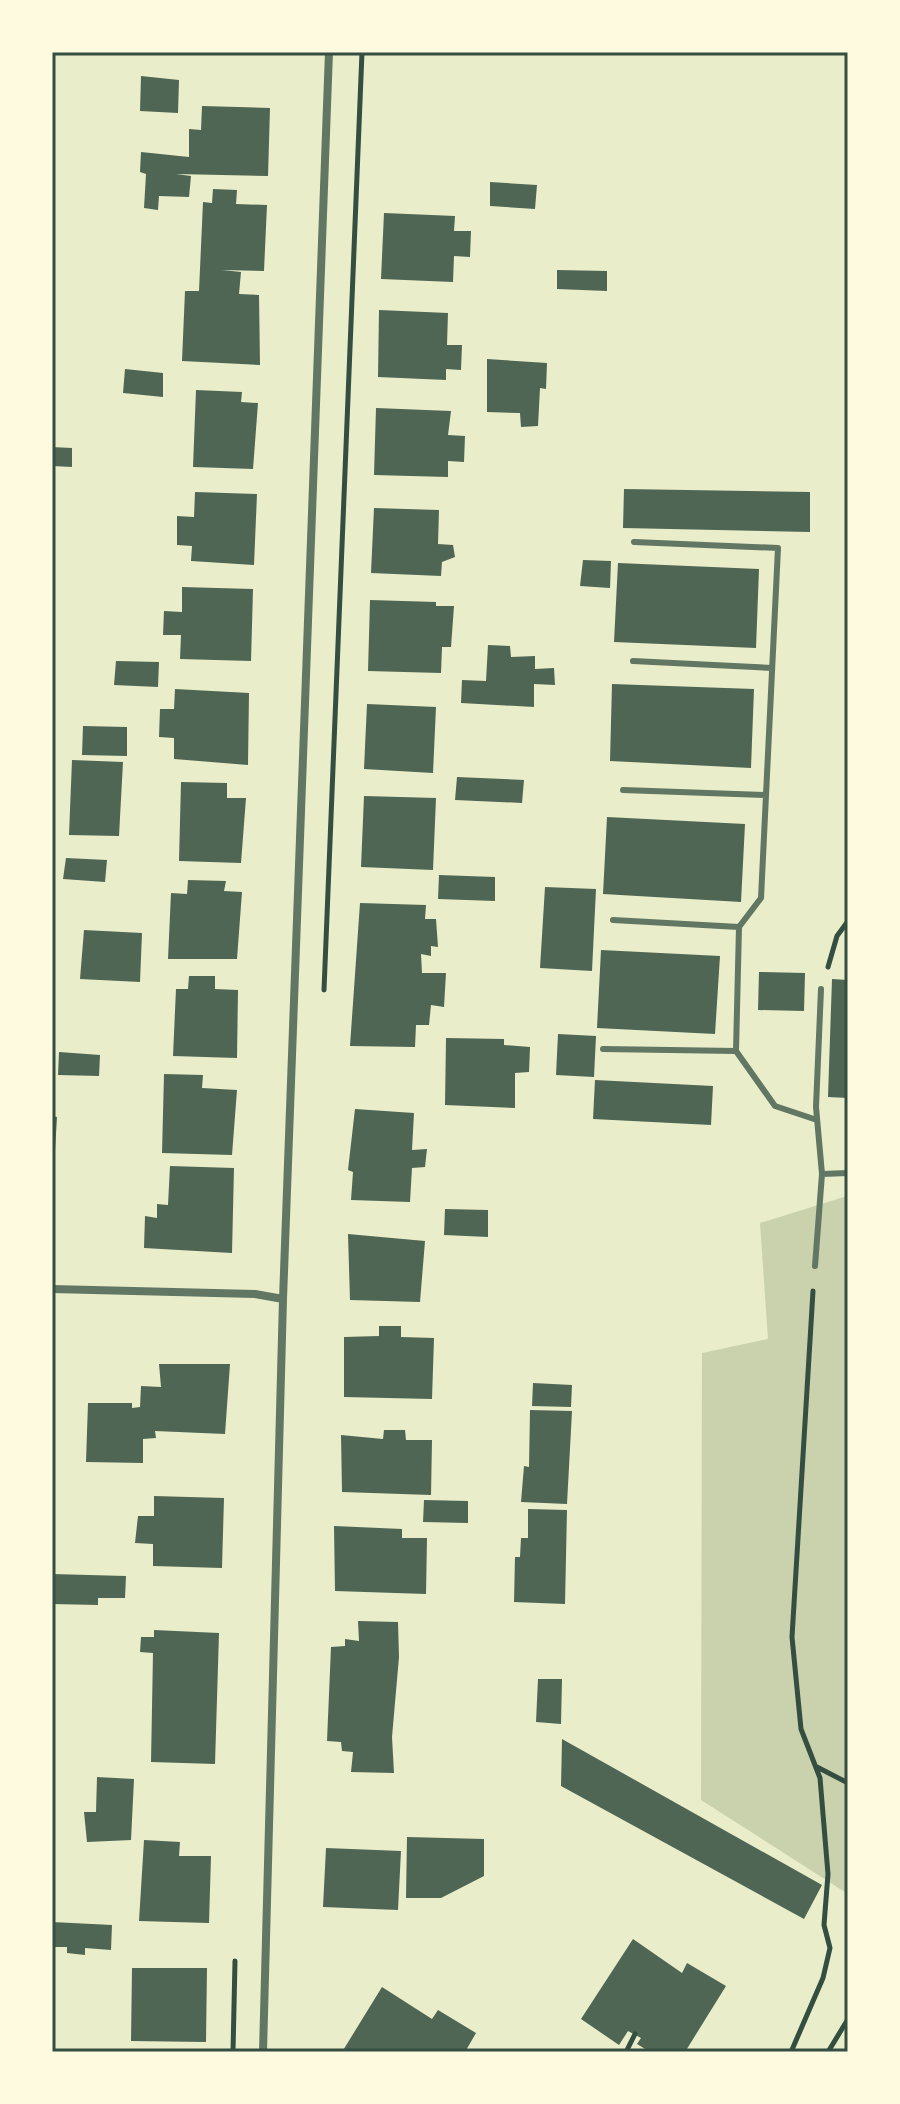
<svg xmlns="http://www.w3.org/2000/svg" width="900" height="2104" viewBox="0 0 900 2104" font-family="Ubuntu,sans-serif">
<rect width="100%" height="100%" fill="#e9edc9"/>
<!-- green -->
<path fill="#cad2ad" d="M847,1196L848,1197V1894L701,1800L702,1353L768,1339L760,1223Z"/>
<!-- building -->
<path fill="#4f6655" d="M141,76L179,80L178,113L140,111Z
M202,106L270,108L268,176L176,174L191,176L189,197L159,196L158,210L144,208L146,174L140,172L141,152L189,157V129L201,130Z
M490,182L537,185L535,209L490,206Z
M213,189L237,190L236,204L267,205L264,271L222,270L241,272L239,294L259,295L260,365L182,361L185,291H199L203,202L212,203Z
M384,213L455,216L454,231H471L470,257L454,256L453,282L381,279Z
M557,270L607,271V291L557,289Z
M379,310L448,313L447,345H462L461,370L446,369V380L378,377Z
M487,359L547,363L546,389L540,388L538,426L521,427L520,413L487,412Z
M125,369L163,373V397L123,393Z
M196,390L242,392L241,402L258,403L253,469L193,467Z
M376,408L451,411L448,435L465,436L464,462L448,461V477L374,475Z
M52,447L72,448V467L52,466Z
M624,489L810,492V532L623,528Z
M195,492L257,494L254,565L191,561L192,546L177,545V516L194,517Z
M374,508L439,510L438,544L453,545L455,557L442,562L441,576L371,573Z
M583,560L611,561L610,588L580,586Z
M618,563L759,569L756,648L614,642Z
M182,587L253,589L251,661L180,659L181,635H163L164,611L182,612Z
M370,600L436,602V606H454L451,647H442L441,673L368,671Z
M488,645L510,646L511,657L535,656V669L554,668L555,685L534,684V707L461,703L462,680L486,681Z
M116,661L159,662L158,687L114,685Z
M612,684L754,689L751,768L610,761Z
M175,689L249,693L248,765L174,759V738L159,737L160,709H174Z
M367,704L436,707L433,773L364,769Z
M83,726L127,727V756L82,755Z
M72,760L123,762L119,836L69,835Z
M457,777L524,780L522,803L455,800Z
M181,782L227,783V798H246L241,863L179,861Z
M364,796L436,798L433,870L361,867Z
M607,817L745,824L741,902L603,894Z
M66,858L107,860L105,882L63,879Z
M439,875L495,877V901L438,899Z
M188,880L226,881L224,891L242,892L237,959H168L171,893L187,894Z
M545,887L596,889L592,971L540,968Z
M360,903L426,905L425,919H436L438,947L431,946V956L421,954L422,973H446L444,1007L431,1005L429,1025H416L415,1047L350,1046Z
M84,930L142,933L140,982L80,979Z
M601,950L720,956L715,1034L597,1028Z
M759,972L805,973L804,1011L758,1010Z
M189,976H215V989L238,990L237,1058L173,1056L176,989H188Z
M832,979L848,980V1098L828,1097Z
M558,1034L596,1036L594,1077L556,1075Z
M446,1038L504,1039V1045L530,1047L529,1072L515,1073V1108L445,1105Z
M59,1052L100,1055L99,1076L58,1075Z
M164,1074L203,1075L202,1088L237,1090L232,1155L162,1153Z
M595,1080L713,1086L711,1125L593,1119Z
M355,1109L414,1113L412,1150L427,1149L425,1167L412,1168L410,1202L351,1200L353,1172L348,1170Z
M52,1116L57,1117L55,1151H52Z
M170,1166L234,1168L232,1253L144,1248L145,1216L157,1218V1204L168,1205Z
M445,1209L488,1210V1237L444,1235Z
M348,1234L425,1241L420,1302L350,1300Z
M379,1326H401V1337L434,1338L432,1399L344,1397V1337L379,1336Z
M159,1364H230L225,1434L155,1431L156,1438L143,1439V1463L86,1462L88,1403H132V1408L140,1407L141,1386L161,1387Z
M533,1383L572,1385L571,1407L532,1406Z
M530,1410L572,1411L567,1504L521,1502L524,1466L529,1467Z
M384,1430H405L406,1440H432L431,1495L342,1492L341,1435L383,1439Z
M154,1496L224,1498L222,1568L153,1566V1544L135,1543L138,1516H154Z
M424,1500L468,1501V1523L423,1522Z
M528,1509L567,1510L565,1604L514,1602L515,1557H520L521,1538H528Z
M334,1526L402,1529V1538H427L426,1594L335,1591Z
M52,1574L126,1576L125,1598H98V1605L52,1604Z
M358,1621L398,1622L399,1657L392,1737L394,1773L351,1772L353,1752L342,1751L341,1742L327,1741L331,1647L345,1646V1639L359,1641Z
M154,1630L219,1633L215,1764L151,1762L153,1653L140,1652L141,1637H154Z
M538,1679H562L561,1724L536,1722Z
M562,1739L822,1885L804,1919L561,1786Z
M97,1777L134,1779L131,1840L87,1842L84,1812H96Z
M407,1837L484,1839V1876L441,1898H406Z
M144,1840L180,1842L179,1856H211L209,1923L139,1921Z
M326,1848L401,1851L398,1910L323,1907Z
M52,1922L112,1925L111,1950L85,1948V1955L67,1953V1947H54Z
M633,1939L682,1973L687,1963L726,1986L685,2052H650L637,2044L641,2038L628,2031L619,2045L581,2019Z
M132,1968H207L206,2042L131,2041Z
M382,1987L432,2019L438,2010L476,2033L465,2052H342Z"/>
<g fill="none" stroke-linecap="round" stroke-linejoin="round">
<!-- path -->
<path stroke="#344e41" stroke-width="5" d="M828,967L837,936L848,921
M324,990L362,52
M817,1767L848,1783
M233,2052L235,1961
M626,2052L635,2034
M791,2052L823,1978L830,1948L824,1925L828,1874L820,1778L801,1729L792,1637L813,1291
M828,2052L848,2019"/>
<!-- service -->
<path stroke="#617663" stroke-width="6" d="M634,542L778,548L761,898L739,927L736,1051
M633,661L772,668
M623,790L766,795
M613,920L739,927
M821,989L816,1107L822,1174
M603,1049L736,1051L775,1106L817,1120
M815,1266L822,1174L848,1173"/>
<!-- minor -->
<path stroke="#617663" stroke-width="8" d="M52,1289L255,1294L283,1299
M263,2052L283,1299L329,52"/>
</g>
<!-- border -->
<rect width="900" height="2104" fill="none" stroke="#fefae0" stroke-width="108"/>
<rect x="54" y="54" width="792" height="1996" fill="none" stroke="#344e41" stroke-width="3"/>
</svg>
